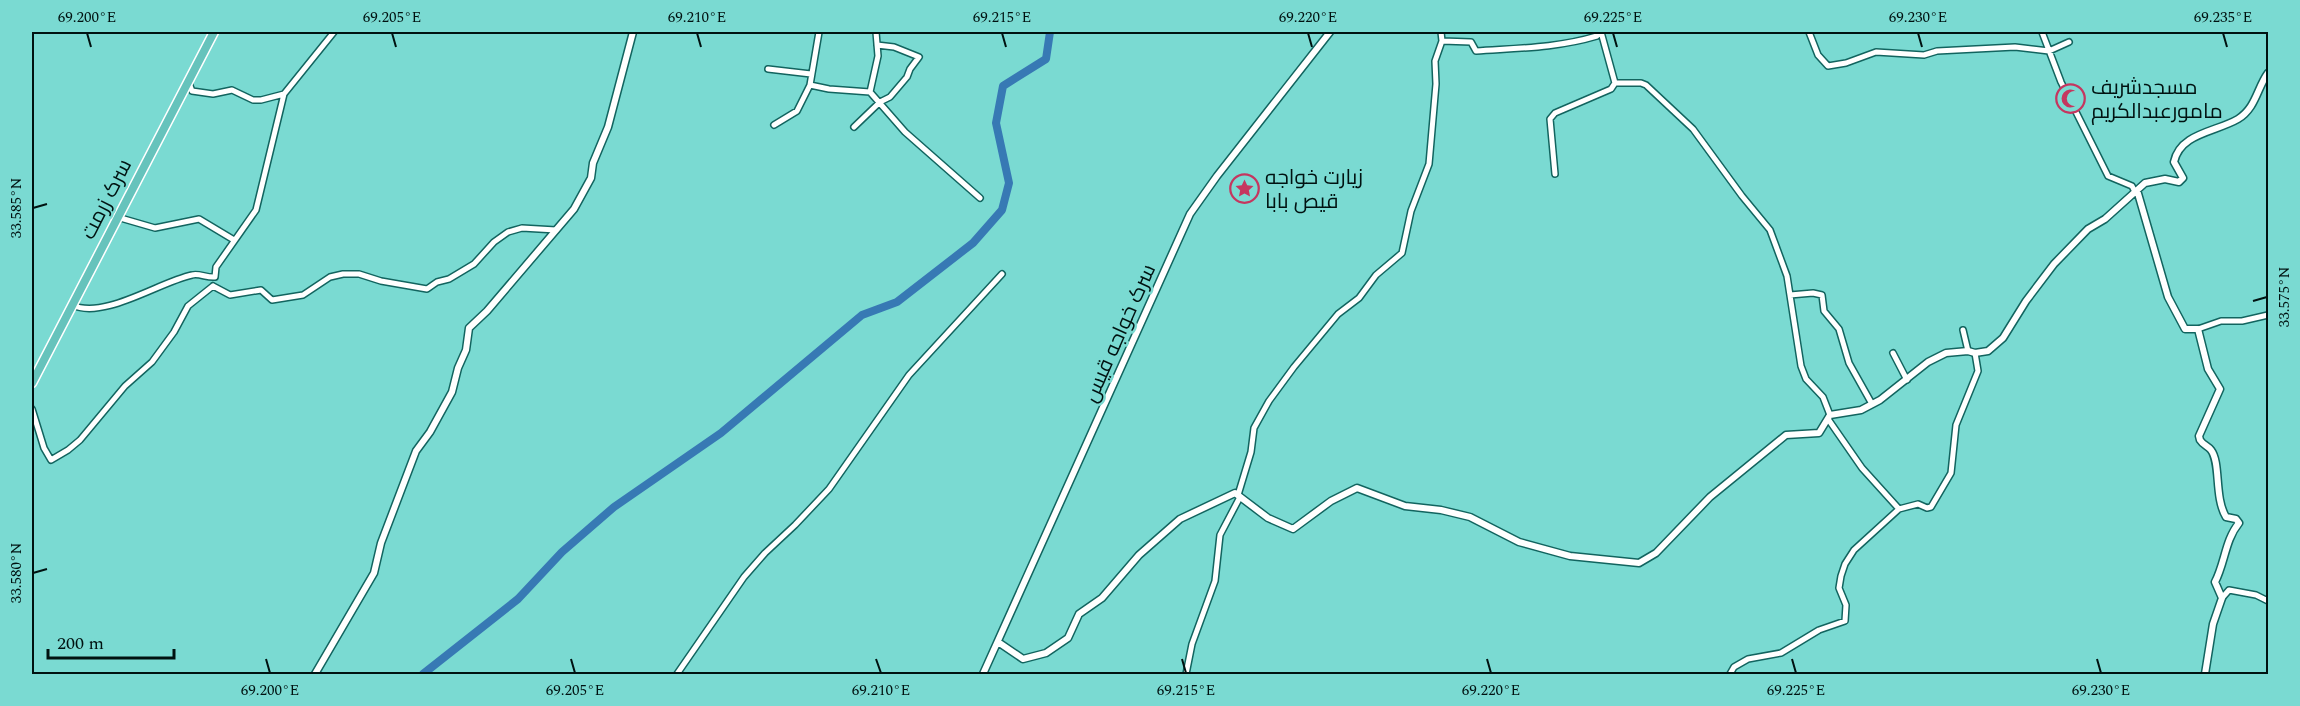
<svg xmlns="http://www.w3.org/2000/svg" width="2300" height="706" viewBox="0 0 2300 706" font-family="Spectral,Cairo,serif">
<rect width="100%" height="100%" fill="#7adad2"/>
<g fill="none" stroke-linecap="round" stroke-linejoin="round">
<!-- river -->
<path stroke="#3779b4" stroke-width="8" d="M423,674L518,599L562,552L614,507L721,433L862,315L897,302L973,243L1002,210L1009,183L996,123L1003,86L1046,59L1050,32"/>
<defs>
<path id="minor" d="M876,32L878,56L870,92L905,132L980,198
M1809,32L1818,55L1828,66L1846,63L1876,52L1924,55L1937,51L2015,47L2049,51L2069,42
M2042,32L2061,82L2108,176L2132,186L2135,192
M1442,41L1471,42L1476,51C1518,48 1557,48 1597,36L1599,32
M768,69L811,74
M188,81L192,91L213,94L232,90L253,100H261L284,94
M1615,83H1641L1646,85L1693,129L1742,196L1770,230L1787,276L1801,366L1806,379L1823,397L1830,415
M810,85L829,89L870,92
M774,125L797,111L810,85L819,32
M854,127L880,102L890,97L907,77L910,69L919,57L894,47L877,45
M1555,174L1550,119L1555,113L1611,89L1615,83L1601,32
M117,217L155,228L199,219L234,240
M213,286L230,295L261,290L272,300L303,295L330,277L343,274H359L381,281L427,289L437,282L449,279L474,264L494,242L508,232L522,228L556,230
M1790,295L1813,293L1822,295L1824,311L1839,329L1849,363L1872,404
M72,305C104,320 159,282 192,275C199,273 207,278 215,277L216,267L256,210L284,94L334,32
M2198,329L2221,321H2242L2268,315
M1963,330L1968,351
M1893,353L1907,380
M32,409L44,448L51,460L68,450L80,440L125,386L152,362L174,332L188,306L213,286
M1828,419L1862,468L1899,509
M1238,495L1251,452L1254,428L1269,401L1294,367L1338,314L1359,298L1376,275L1402,253L1411,211L1429,164L1436,84L1435,61L1442,41L1441,32
M2222,598L2229,590L2256,595L2268,601
M677,674L744,577L765,553L795,525L829,489L909,375L1002,274
M1186,674L1192,644L1215,581L1220,535L1240,497
M1730,674L1734,667L1748,659L1781,653L1819,630L1845,621L1846,605L1839,588L1841,576L1845,564L1854,550L1899,509L1918,504L1927,508L1931,507L1951,473L1956,425L1978,371L1975,353"/>
<path id="tertiary" d="M2137,190L2168,297L2185,329H2198L2208,369L2220,389L2199,436L2200,440C2203,445 2208,446 2211,450C2221,463 2214,497 2226,517L2236,519L2239,523C2225,540 2225,563 2215,582L2222,598L2213,624L2205,674
M998,642L1023,659L1046,653L1068,638L1079,614L1102,598L1139,555L1180,519L1235,493L1268,518L1293,529L1331,501L1357,488L1405,506L1441,510L1470,517L1519,542L1570,556L1639,563L1656,553L1710,497L1786,435L1819,433L1830,415L1861,410L1880,400L1928,362L1946,353L1968,351L1975,353L1988,351L2003,338L2026,301L2054,264L2088,229L2105,219L2145,183L2165,179L2179,182L2183,178L2174,162C2180,133 2216,132 2238,119C2256,108 2257,88 2268,73
M315,674L374,573L381,543L416,451L430,432L452,392L458,368L466,350L469,328L487,311L574,209L591,178L593,163L608,127L633,32
M983,674L1190,214L1217,176L1330,32"/>
<path id="trunk" d="M32,383L214,32"/>
</defs>
<!-- minor casing -->
<use href="#minor" stroke="#12645f" stroke-width="8"/>
<!-- tertiary casing -->
<use href="#tertiary" stroke="#12645f" stroke-width="9"/>
<!-- trunk casing -->
<use href="#trunk" stroke="#fff" stroke-width="11"/>
<!-- minor -->
<use href="#minor" stroke="#fff" stroke-width="5"/>
<!-- tertiary -->
<use href="#tertiary" stroke="#fff" stroke-width="6"/>
<!-- trunk -->
<use href="#trunk" stroke="#66c3bc" stroke-width="8"/>
</g>
<!-- ticks -->
<path fill="none" stroke="#001211" stroke-width="2" d="M87,33L91,47M392,33L396,47M697,33L701,47M1002,33L1006,47M1308,33L1312,47M1613,33L1617,47M1918,33L1922,47M2223,33L2227,47M33,208L47,204M2253,301L2267,297M33,573L47,569M266,659L270,673M571,659L575,673M876,659L881,673M1182,659L1186,673M1487,659L1491,673M1792,659L1796,673M2097,659L2101,673"/>
<!-- icons -->
<defs>
<symbol id="mosque-ring" viewBox="-11 -11 22 22"><circle r="9.5" fill="#7adad2" stroke="#c5365f" stroke-width="1.5"/><path d="M3.5-4.9A6 6 0 1 0 3.5 4.9A5 5 0 1 1 3.5-4.9Z" fill="#c5365f"/></symbol>
<symbol id="sight-ring" viewBox="-11 -11 22 22"><circle r="9.5" fill="#7adad2" stroke="#c5365f" stroke-width="1.5"/><path d="M0-6L1.8-2.2L6-1.7L2.9 1.2L3.7 5.4L0 3.3L-3.7 5.4L-2.9 1.2L-6-1.7L-1.8-2.2Z" fill="#c5365f"/></symbol>
</defs>
<g fill-rule="evenodd">
<use href="#mosque-ring" x="2054" y="82" width="33" height="33"/>
<use href="#sight-ring" x="1228" y="172" width="33" height="33"/>
</g>
<g text-anchor="middle" stroke-width="5" stroke-linejoin="round" paint-order="stroke">
<!-- poi labels -->
<g font-size="21" fill="#001211" stroke="#7adad2" text-anchor="start">
<text x="2091" y="94">مسجدشریف<tspan x="2091" dy="24">مامورعبدالکریم</tspan></text>
<text x="1265" y="184">زیارت خواجه<tspan x="1265" dy="24">قیص بابا</tspan></text>
</g>
<!-- street labels -->
<g font-size="21" fill="#001211" stroke="#7adad2">
<text transform="translate(106 199) rotate(-63)" y="7">سرک زرمت</text>
<text transform="translate(1119 333) rotate(-66)" y="7">سرک خواجه قیس</text>
</g>
</g>
<!-- border -->
<rect width="2300" height="706" fill="none" stroke="#7adad2" stroke-width="66"/>
<!-- scale -->
<path d="M48 649v9h126v-9" fill="none" stroke="#001211" stroke-width="3"/>
<text x="57" y="649" font-size="18" fill="#001211" stroke="#7adad2" stroke-width="4.5" paint-order="stroke">200 m</text>
<rect x="33" y="33" width="2234" height="640" fill="none" stroke="#001211" stroke-width="2"/>
<g font-size="15" text-anchor="middle" fill="#001211">
<text x="87" y="22">69.200°E</text>
<text x="392" y="22">69.205°E</text>
<text x="697" y="22">69.210°E</text>
<text x="1002" y="22">69.215°E</text>
<text x="1308" y="22">69.220°E</text>
<text x="1613" y="22">69.225°E</text>
<text x="1918" y="22">69.230°E</text>
<text x="2223" y="22">69.235°E</text>
<text transform="translate(16 208) rotate(-90)" y="5">33.585°N</text>
<text transform="translate(2284 297) rotate(-90)" y="5">33.575°N</text>
<text transform="translate(16 573) rotate(-90)" y="5">33.580°N</text>
<text x="270" y="695">69.200°E</text>
<text x="575" y="695">69.205°E</text>
<text x="881" y="695">69.210°E</text>
<text x="1186" y="695">69.215°E</text>
<text x="1491" y="695">69.220°E</text>
<text x="1796" y="695">69.225°E</text>
<text x="2101" y="695">69.230°E</text>
</g>
</svg>
